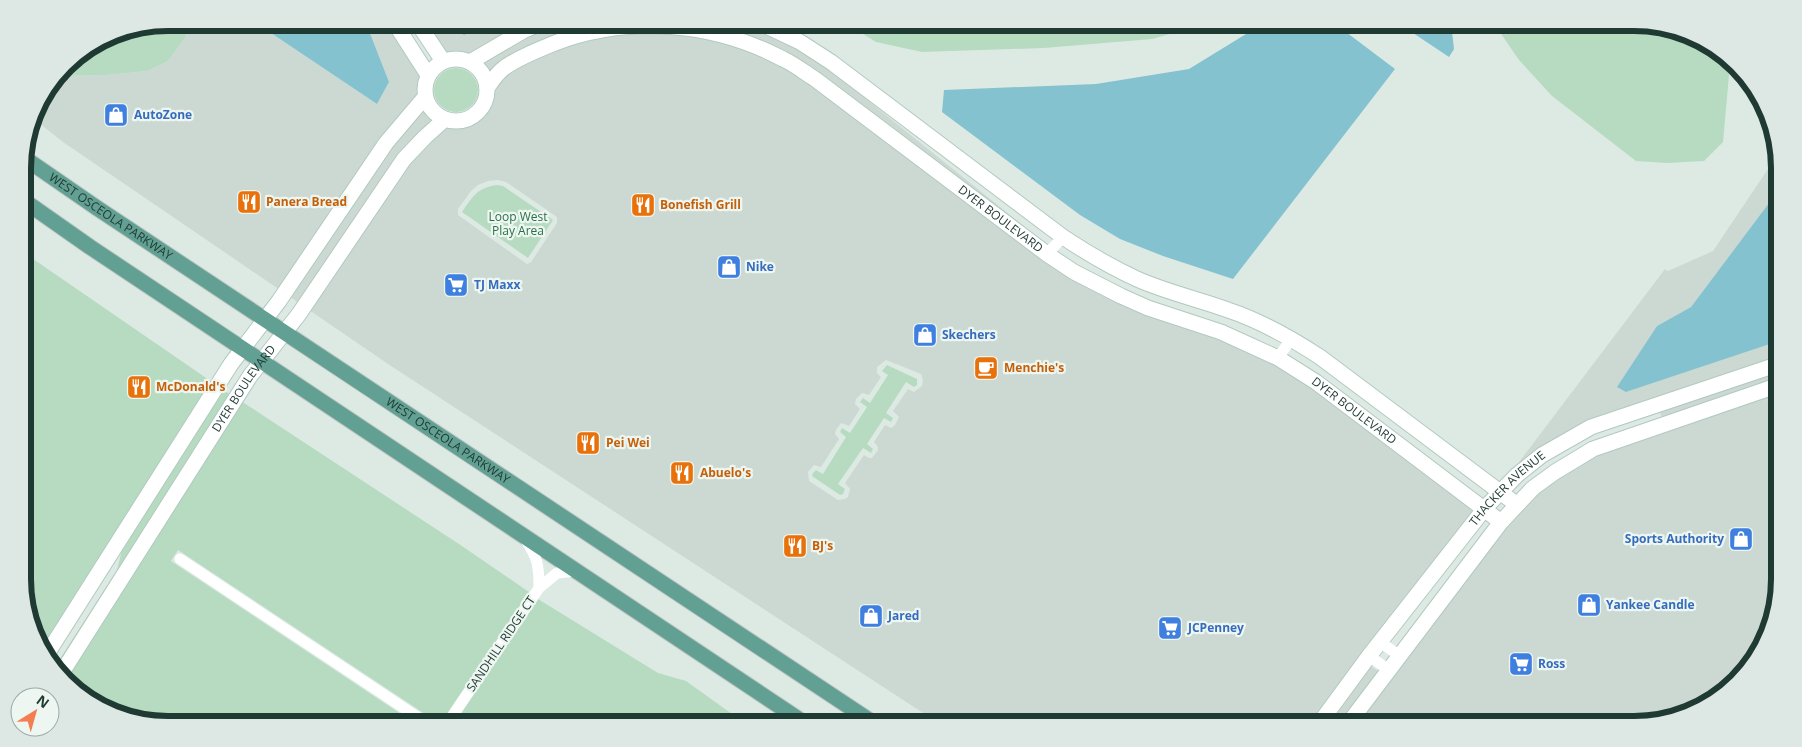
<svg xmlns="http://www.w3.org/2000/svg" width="1802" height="747" viewBox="0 0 1802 747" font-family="'Open Sans',sans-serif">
<rect width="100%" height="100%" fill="#ddeae4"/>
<!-- built -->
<path fill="#ccd9d3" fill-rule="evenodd" d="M189,23H256L377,104L389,82L366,23H387L421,77L418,87L419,95L280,290L63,142L34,119L38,103L59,76L107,75L147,71L168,61L185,38Z
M424,23H442L464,35L493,23H528L470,55L453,52L446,54Z
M559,23H609L576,28L541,41L490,74L481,62L525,36Z
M691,23H736L760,30L796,47L825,66L1047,245L819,74Z
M665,31L713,39L751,51L780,65L811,84L1046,263L1093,290L1118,302L1219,338L1275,364L1312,387L1476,510L1367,648L1311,724H940L388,364L309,310L408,163L445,127H457L469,125L485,112L492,100L494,89L508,72L545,53L578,40L624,32ZM498,180L506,182L557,217V223L531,262L527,264L458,215V209L471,191L478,185L488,181ZM886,360L921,374L923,380L922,386L914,392L908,389L893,411L899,417L895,425L891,428L885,425L874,442L878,447V450L872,458H869L864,455L845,483L850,489L848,497L845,499L838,500L809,481L808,472L814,465L821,467L839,439L835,434L836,430L841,423L849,426L860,409L855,404L856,399L862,393L869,395L881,377L877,373V367Z
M423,108L434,121L299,303L290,297L390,147Z
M1778,154V191L1691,307L1657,326L1626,392L1779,341V358L1654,398L1513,470L1665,269L1668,271L1713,251Z
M1779,371V379L1662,418L1659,410Z
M1779,391V579L1769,634L1722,695L1643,724H1355L1506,525L1536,493L1595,455Z
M1369,665L1380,672L1341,724H1326Z"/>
<!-- green -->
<path fill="#b6dbc1" d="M168,23H189L185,38L168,61L147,71L107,75L59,76L72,59L113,33Z
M850,23V22L1209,23L1152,39L1044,48L922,52L876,42L850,26Z
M1496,23H1634L1689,33L1730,64L1723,142L1704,161L1667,163L1636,161L1552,96L1519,60L1497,28Z
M434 90a22 22 0 1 1 44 0a22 22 0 1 1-44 0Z
M497,185L503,186L553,220L528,258L462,212C473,196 477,188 497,185Z
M23,252L212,382L44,647L24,598Z
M887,365L917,379V385L914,387L906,382L886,413L893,418L891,422L884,418L867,444L873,449L871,453L863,448L838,484L845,489L843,494L840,495L812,476L813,473L816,470L823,474L846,437L840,432L842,428L850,433L867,407L860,402L863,398L870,403L888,375L882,371Z
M222,389L231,395L57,669L56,665L117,570L123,546Z
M241,401L462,546L529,592L440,724L178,550L171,561L416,724H168L113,714L65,677Z
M538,599L658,673L686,681L746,724H454Z"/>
<!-- water -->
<path fill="#84c2d0" d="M256,23H366L389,82L377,104Z
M442,23H493L464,35Z
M1264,23H1334L1395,69L1233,279L1163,256L1120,239L1080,215L942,112L944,90L1096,84L1189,69Z
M1398,23H1451L1454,49L1449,57Z
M1778,191L1779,341L1626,392L1617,387L1657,326L1691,307Z"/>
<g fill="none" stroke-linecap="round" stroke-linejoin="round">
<defs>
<g id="secondary">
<path d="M394,22L428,75"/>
<path d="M417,22L443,61"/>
<path d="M758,22L800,42L831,62L1063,237C1087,253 1111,267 1137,279C1166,292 1198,299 1228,310C1261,321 1291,338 1320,357L1516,504"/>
<circle cx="456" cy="90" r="31"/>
<path d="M470,62L523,31L543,22"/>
<path id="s1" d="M487,88C492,81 497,73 504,68C517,58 540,49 555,43C629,15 713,22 783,59C794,64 804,72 815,79L1047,254L1074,272L1121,296L1148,308L1221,332L1278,358L1316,382L1501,522"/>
<path d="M47,654L231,364L279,301L386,143L425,97"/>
<path id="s2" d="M61,674L250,376L299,314L404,159L425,137L445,119"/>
<path id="s3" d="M1319,724L1369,656L1485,508L1517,475L1542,455L1591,427L1779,364"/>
<path d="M1348,724L1501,522L1533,488L1555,472L1593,449L1779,385"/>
</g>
<g id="primary">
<path id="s4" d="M23,157L97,208L875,724"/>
<path d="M23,200L90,247L806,724"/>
</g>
</defs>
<!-- secondary casing -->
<use href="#secondary" stroke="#b1c9c1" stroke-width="17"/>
<!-- primary casing -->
<use href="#primary" stroke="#bcc4c2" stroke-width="17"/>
<!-- street -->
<path stroke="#fff" stroke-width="11" d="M1047,254L1063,237
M1278,358L1291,339
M525,539C538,558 539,566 539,588L557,573L577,571
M180,559L428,724
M1380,642L1400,656
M1369,656L1389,670
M447,724L539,588"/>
<!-- secondary -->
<use href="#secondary" stroke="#fff" stroke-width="15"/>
<!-- primary -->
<use href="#primary" stroke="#61a092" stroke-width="15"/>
</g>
<!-- icons -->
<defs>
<symbol id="shop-square" viewBox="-11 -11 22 22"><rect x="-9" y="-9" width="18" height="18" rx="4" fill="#3f7fe0" stroke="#eef6f2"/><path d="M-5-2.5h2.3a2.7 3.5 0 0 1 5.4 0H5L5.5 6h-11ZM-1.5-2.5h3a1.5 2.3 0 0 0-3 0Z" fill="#fff"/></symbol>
<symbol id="restaurant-square" viewBox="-11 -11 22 22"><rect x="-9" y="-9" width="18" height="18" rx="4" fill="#e8710a" stroke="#eef6f2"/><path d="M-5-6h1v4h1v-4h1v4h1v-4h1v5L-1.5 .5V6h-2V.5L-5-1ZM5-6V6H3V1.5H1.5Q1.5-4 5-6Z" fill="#fff"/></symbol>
<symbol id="supermarket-square" viewBox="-11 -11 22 22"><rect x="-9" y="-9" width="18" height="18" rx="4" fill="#3f7fe0" stroke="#eef6f2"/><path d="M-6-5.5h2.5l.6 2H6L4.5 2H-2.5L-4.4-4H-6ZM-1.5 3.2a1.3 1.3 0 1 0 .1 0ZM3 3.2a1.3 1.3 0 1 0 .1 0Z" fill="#fff"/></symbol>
<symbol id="cafe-square" viewBox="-11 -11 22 22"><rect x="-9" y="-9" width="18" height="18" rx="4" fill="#e8710a" stroke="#eef6f2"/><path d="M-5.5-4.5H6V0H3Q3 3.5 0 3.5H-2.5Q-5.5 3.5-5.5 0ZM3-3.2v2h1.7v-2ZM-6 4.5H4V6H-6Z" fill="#fff"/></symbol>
</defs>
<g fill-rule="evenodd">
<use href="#shop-square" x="102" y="101" width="28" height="28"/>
<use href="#restaurant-square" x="235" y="188" width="28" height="28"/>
<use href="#restaurant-square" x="629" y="191" width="28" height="28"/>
<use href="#shop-square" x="715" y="253" width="28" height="28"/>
<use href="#supermarket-square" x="442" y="271" width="28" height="28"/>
<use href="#shop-square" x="911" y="321" width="28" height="28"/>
<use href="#cafe-square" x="972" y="354" width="28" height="28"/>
<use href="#restaurant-square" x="125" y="373" width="28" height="28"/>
<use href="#restaurant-square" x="574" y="429" width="28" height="28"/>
<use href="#restaurant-square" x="668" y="459" width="28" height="28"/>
<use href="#shop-square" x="1727" y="525" width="28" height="28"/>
<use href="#restaurant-square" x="781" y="532" width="28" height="28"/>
<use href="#shop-square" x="1575" y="591" width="28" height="28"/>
<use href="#shop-square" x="857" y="602" width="28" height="28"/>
<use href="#supermarket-square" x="1156" y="614" width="28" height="28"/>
<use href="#supermarket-square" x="1507" y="650" width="28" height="28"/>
</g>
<g text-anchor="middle" stroke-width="4.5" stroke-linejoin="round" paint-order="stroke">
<!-- shop labels -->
<g font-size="12" font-weight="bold" fill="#366cbe" stroke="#eef6f2" text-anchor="start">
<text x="134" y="119">AutoZone</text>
<text x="746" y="271">Nike</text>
<text x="474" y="289">TJ Maxx</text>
<text x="942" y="339">Skechers</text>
<text x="1724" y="543" text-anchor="end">Sports Authority</text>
<text x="1606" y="609">Yankee Candle</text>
<text x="888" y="620">Jared</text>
<text x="1188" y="632">JCPenney</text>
<text x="1538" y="668">Ross</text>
</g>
<!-- food labels -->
<g font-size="12" font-weight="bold" fill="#c56008" stroke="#eef6f2" text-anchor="start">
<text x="266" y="206">Panera Bread</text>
<text x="660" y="209">Bonefish Grill</text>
<text x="1004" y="372">Menchie's</text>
<text x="156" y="391">McDonald's</text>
<text x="606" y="447">Pei Wei</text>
<text x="700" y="477">Abuelo's</text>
<text x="812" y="550">BJ's</text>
</g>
<!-- street labels -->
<g font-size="12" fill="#1f3933" stroke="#eef6f2">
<text dy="4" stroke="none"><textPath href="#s4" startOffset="106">WEST OSCEOLA PARKWAY</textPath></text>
<text dy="4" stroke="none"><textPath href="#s1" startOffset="589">DYER BOULEVARD</textPath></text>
<text dy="4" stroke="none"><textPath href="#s2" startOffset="339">DYER BOULEVARD</textPath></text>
<text dy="4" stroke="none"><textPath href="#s1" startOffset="994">DYER BOULEVARD</textPath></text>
<text dy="4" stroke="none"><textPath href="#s4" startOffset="511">WEST OSCEOLA PARKWAY</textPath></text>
<text dy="4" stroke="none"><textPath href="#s3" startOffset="302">THACKER AVENUE</textPath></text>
<text transform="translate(501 644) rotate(-56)" y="4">SANDHILL RIDGE CT</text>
</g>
<!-- park labels -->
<g font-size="12" fill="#297047" stroke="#eef6f2">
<text x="518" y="221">Loop West<tspan x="518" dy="14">Play Area</tspan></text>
</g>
</g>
<!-- crop -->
<path d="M0 0H1802V747H0ZM168 31H1634A137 137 0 0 1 1771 168V579A137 137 0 0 1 1634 716H168A137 137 0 0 1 31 579V168A137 137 0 0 1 168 31Z" fill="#dde7e3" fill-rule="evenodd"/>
<path fill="none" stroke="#1f3933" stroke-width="6" d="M168 31H1634A137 137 0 0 1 1771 168V579A137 137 0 0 1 1634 716H168A137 137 0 0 1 31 579V168A137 137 0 0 1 168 31Z"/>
<!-- north arrow -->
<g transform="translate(35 712) rotate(37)"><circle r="24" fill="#eef6f2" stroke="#9baaa6"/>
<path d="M0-4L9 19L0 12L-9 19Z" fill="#f37e52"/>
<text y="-8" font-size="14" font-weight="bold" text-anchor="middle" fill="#1f3933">N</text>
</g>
</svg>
